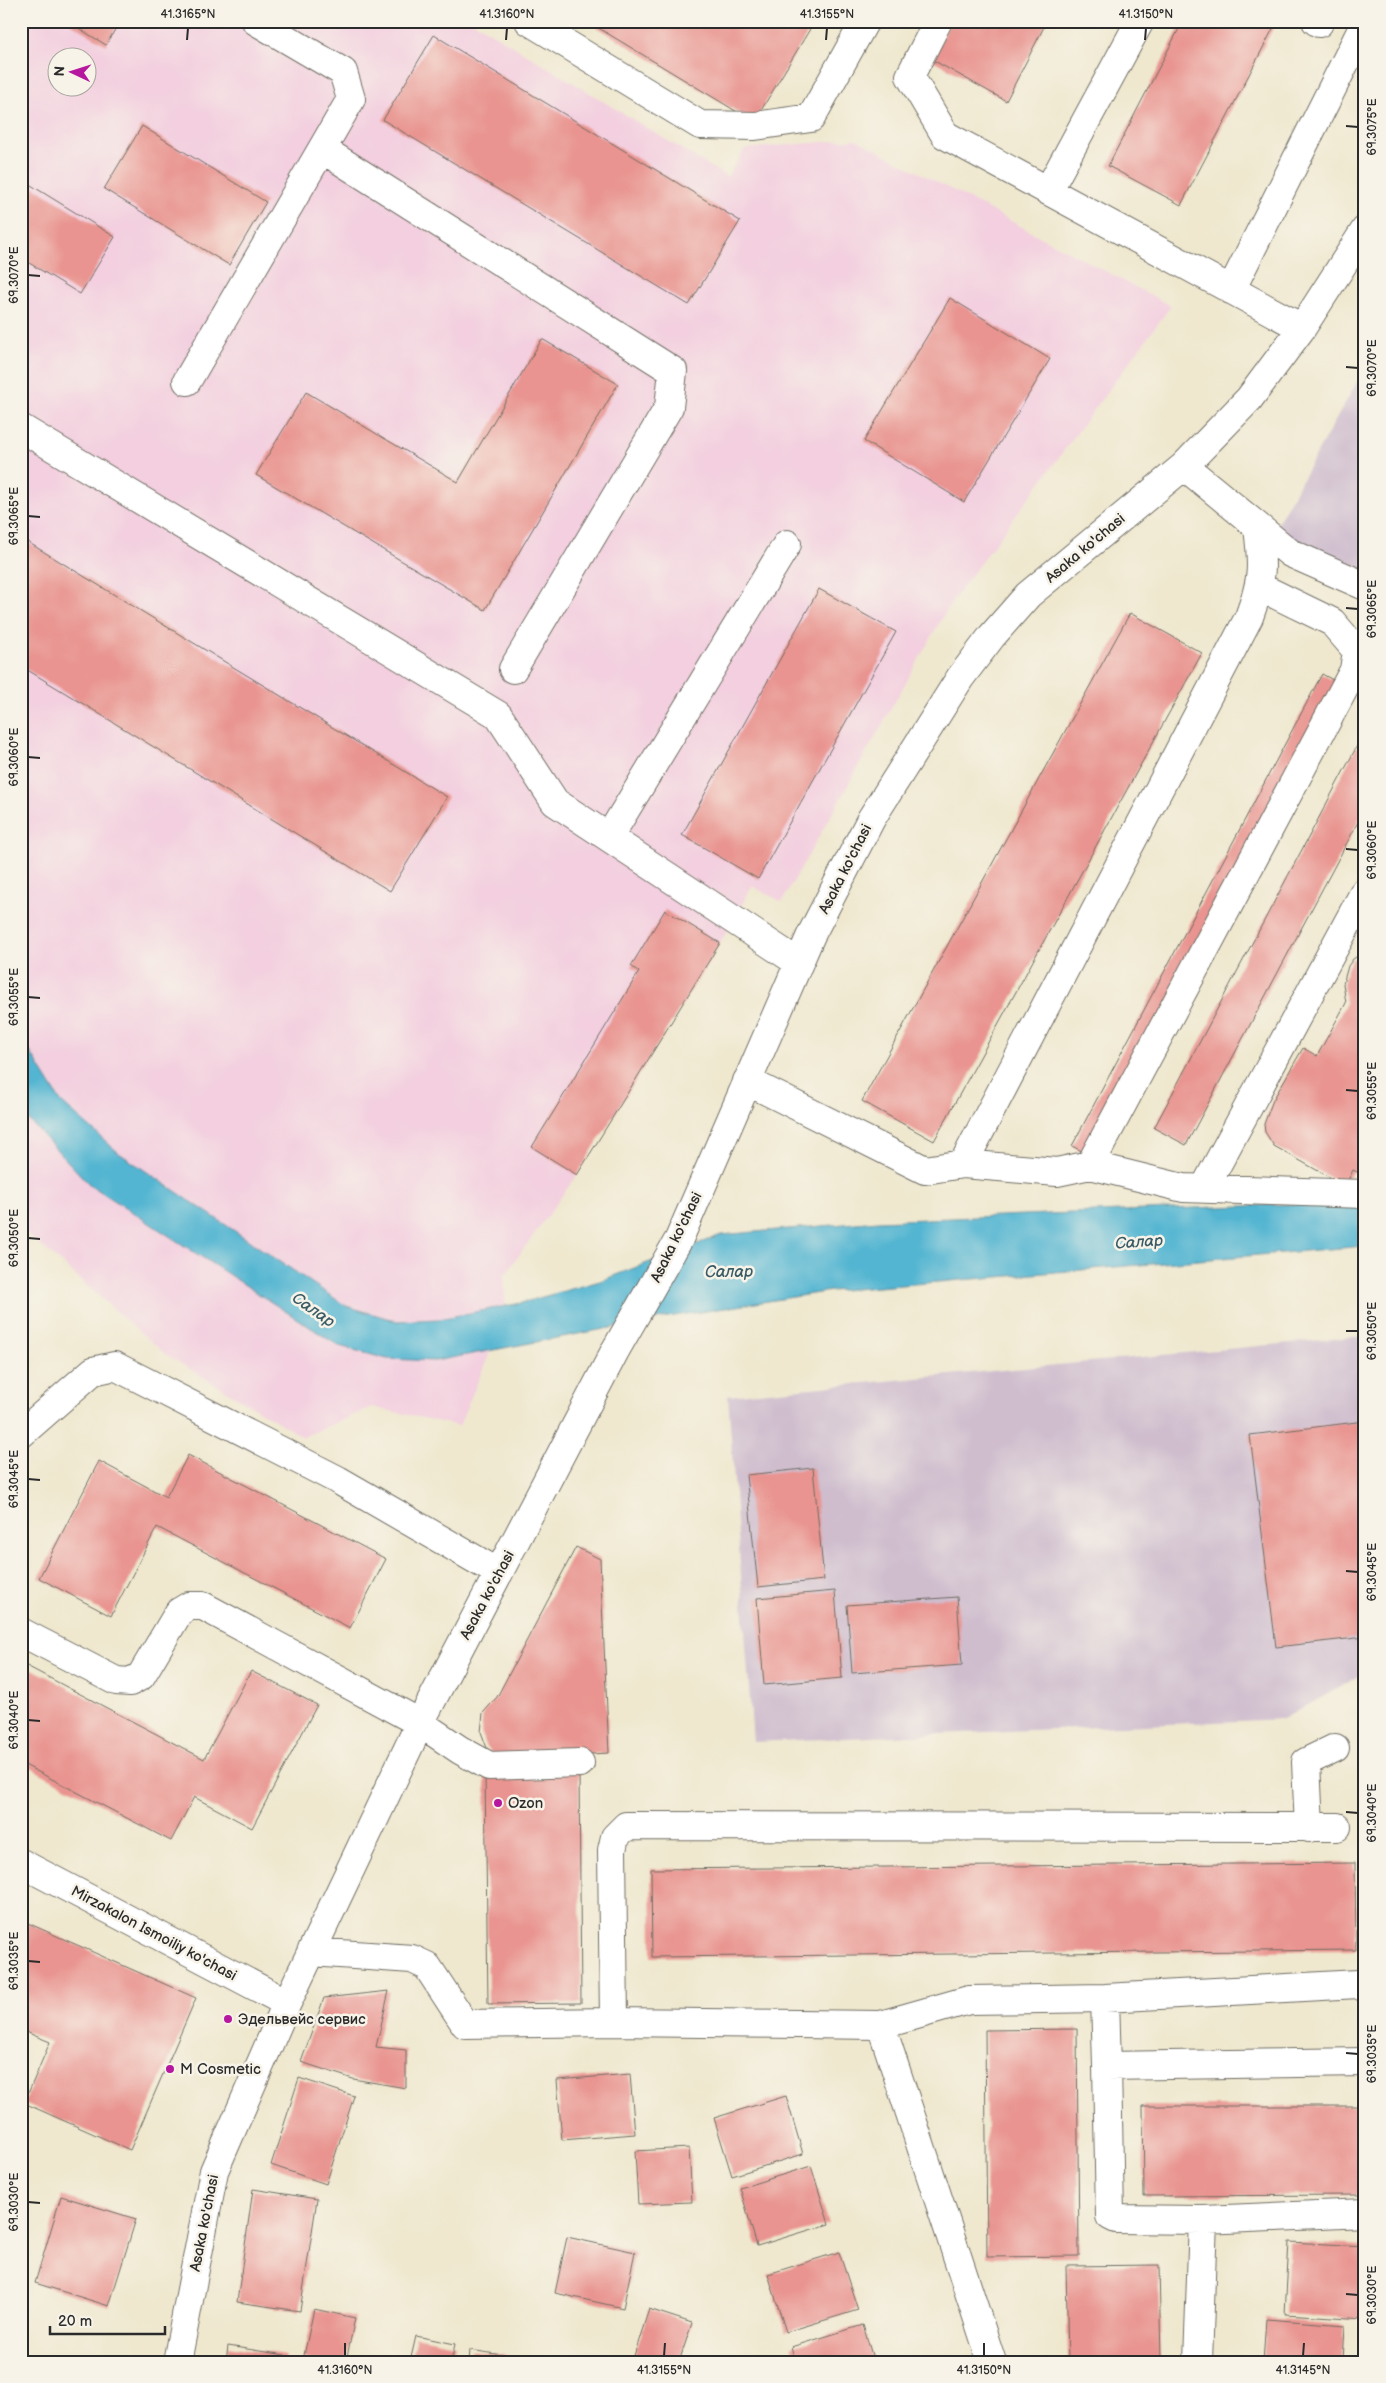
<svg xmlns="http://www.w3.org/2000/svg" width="1386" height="2383" viewBox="0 0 1386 2383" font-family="'Balsamiq Sans',sans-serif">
<rect width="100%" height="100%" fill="#f7f3e8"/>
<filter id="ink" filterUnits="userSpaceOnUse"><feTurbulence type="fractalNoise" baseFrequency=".02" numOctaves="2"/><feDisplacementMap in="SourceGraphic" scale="10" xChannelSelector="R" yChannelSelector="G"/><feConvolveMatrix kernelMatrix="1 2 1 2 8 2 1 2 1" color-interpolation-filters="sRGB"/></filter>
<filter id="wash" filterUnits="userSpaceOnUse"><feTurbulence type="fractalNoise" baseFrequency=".0096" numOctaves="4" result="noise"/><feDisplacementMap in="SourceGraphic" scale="20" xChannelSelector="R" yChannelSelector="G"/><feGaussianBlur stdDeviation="1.12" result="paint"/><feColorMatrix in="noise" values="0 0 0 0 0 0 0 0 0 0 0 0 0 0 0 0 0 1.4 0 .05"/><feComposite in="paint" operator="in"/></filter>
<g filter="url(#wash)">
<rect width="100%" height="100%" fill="#efe8cf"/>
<!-- built -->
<path fill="#f3cfdf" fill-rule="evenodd" d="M21,21H472L727,177L745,149L856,139L1171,306L950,604L782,902L752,886L734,920L577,1175L504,1276L506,1314L459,1426L372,1407L303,1437L165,1354L21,1228ZM58,58H88V88H58Z"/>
<!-- industrial -->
<path fill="#cfbdce" d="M1365,368V575L1273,531Z
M1365,1336V1673L1283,1719L753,1742L728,1396Z"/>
<!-- water -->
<path fill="#52b5d1" stroke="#3e707e" d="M21,1037L61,1102L119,1153L346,1306L397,1321L439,1319L521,1303L600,1281L721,1235L878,1221L1365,1201V1246L831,1291L668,1317L435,1361L387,1359L339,1346L89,1184L21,1112Z"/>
<g id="blocks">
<!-- building -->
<path fill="#e99490" d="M67,21H120L106,45Z
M587,21H797L810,29L754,122Z
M951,21H1047L1006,101L931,59Z
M1183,21H1277L1181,205L1108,166Z
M434,35L740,221L689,305L383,120Z
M142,126L266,202L229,265L104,189Z
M21,179L115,237L80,294L21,258Z
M950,298L1050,359L964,502L864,441Z
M542,339L618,384L485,610L256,475L306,392L458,482Z
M21,538L447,797L390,891L21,666Z
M819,589L896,632L758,879L682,835Z
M1130,613L1202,653L934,1141L862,1101Z
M1322,674L1342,685L1093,1157L1072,1146Z
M1365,731V809L1186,1145L1154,1128Z
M665,910L720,943L577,1175L532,1147L639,972L631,966Z
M1365,951V1176L1353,1170L1345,1186L1274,1146L1265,1132L1264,1124L1273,1100L1303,1048L1317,1056L1346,1003L1343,984L1348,966L1353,959Z
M1365,1421V1637L1276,1647L1250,1435Z
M188,1455L386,1559L350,1628L157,1527L111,1616L39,1578L99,1461L166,1497Z
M813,1468L824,1580L758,1587L746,1475Z
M576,1547L600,1559L609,1753L497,1759L487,1748L481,1732L483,1713L497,1697Z
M835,1591L842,1678L764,1685L757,1598Z
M957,1597L962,1665L852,1673L847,1605Z
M21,1663L204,1759L251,1671L317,1705L252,1828L194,1797L171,1841L21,1763Z
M579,1769L581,2003L488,2004L485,1770Z
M1355,1863L1356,1950L652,1957L651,1869Z
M21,1920L196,1998L130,2150L24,2103L50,2042L21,2030Z
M389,1991L376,2047L406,2050V2088L353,2079L301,2062L324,1998Z
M1077,2029L1079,2256L987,2257L985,2030Z
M630,2074L635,2134L562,2140L557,2080Z
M299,2078L354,2096L326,2184L271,2165Z
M786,2096L803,2154L732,2176L714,2118Z
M1143,2106H1365V2195L1144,2196Z
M689,2148L692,2202L638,2204L635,2151Z
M811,2166L829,2224L757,2246L740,2188Z
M253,2189L317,2199L300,2311L237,2302Z
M61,2196L136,2219L109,2306L35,2283Z
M567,2237L635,2252L623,2308L555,2293Z
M1289,2242L1365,2246V2319L1285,2314Z
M839,2252L858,2310L786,2332L768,2274Z
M1159,2265L1161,2362H1068L1066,2266Z
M314,2309L355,2318L346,2362L303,2360Z
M649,2309L692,2323L679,2362H632Z
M1266,2319L1345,2325L1343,2362H1263Z
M863,2325L874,2362H796L791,2347Z
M416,2336L455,2344L451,2362H410Z
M228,2346L285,2355L284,2362H226Z
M470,2350L541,2361V2362H469Z"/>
</g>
</g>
<g filter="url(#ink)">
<use href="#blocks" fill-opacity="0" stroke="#706d64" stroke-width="1"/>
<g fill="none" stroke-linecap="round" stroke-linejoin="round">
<defs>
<path id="minor" d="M529,21L700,125L755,126L811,118L865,21
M938,21L910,76L945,135L1302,328
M1316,21L1319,23
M322,149L673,371L669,407L513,669
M1048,191L1140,21
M1231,290L1365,23
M187,381L351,99L343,72L256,21
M21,428L498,715L555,802L799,963
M1184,466L1290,553L1365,586
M609,837L787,544
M747,1081L925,1170L963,1164L1249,617C1263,579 1263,567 1258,528
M963,1164L1057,1172L1090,1165L1354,670L1357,651L1332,622L1260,587
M1090,1165L1183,1188L1365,1194
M1205,1187L1365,891
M21,1434L93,1371L115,1366L338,1480L499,1573
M21,1632L116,1681L130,1682L141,1676L179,1612L189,1606H203L420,1723L460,1750L489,1766L580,1763
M1309,1828L1306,1762L1335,1748
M21,1863L287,2003
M311,1952L412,1959L427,1966L465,2024L614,2022L881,2025L969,2000L1105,1998L1358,1984L1365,1988
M1105,1998L1107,2066
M614,2022L612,1850L615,1837L626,1826L1337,1827
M881,2025L992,2362
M1203,2220L1365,2213
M177,2362L214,2171L287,2003L420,1723L616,1349L679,1239L811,935L871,819L960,678L992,636L1028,595L1184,466L1249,399L1302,328L1365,230
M1198,2362L1203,2220L1116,2219L1110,2216L1107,2066L1365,2062"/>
</defs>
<!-- minor casing -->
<use href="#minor" stroke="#706d64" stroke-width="30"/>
<!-- minor -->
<use href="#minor" stroke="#fff" stroke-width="28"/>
</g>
</g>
<!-- ticks -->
<path fill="none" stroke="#2b2b2b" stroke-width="2" d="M187,40L188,28M506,40L507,28M826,40L827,28M1145,40L1146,28M1346,126L1358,127M28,275L40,276M1346,367L1358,368M28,516L40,517M1346,608L1358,609M28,757L40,758M1346,849L1358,850M28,997L40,998M1346,1090L1358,1091M28,1238L40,1239M1346,1331H1358M28,1479L40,1480M1346,1571L1358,1572M28,1720L40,1721M1346,1812L1358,1813M28,1961L40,1962M1346,2053L1358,2054M28,2202L40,2203M1346,2294L1358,2295M345,2356V2343M664,2356L665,2343M984,2356V2343M1303,2356L1304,2343"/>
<!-- markers -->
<g fill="#b5179e" stroke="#f7f3e8" stroke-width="2">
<circle cx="498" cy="1803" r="5"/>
<circle cx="228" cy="2019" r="5"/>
<circle cx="170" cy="2069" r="5"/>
</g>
<g text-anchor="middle" stroke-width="5" stroke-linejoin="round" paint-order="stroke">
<!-- street labels -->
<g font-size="15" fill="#2b2b2b" stroke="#f7f3e8">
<text transform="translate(1085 548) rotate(-40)" y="5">Asaka ko'chasi</text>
<text transform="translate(845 869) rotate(-63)" y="5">Asaka ko'chasi</text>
<text transform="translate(676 1237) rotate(-64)" y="5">Asaka ko'chasi</text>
<text transform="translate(487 1595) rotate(-62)" y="5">Asaka ko'chasi</text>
<text transform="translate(154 1933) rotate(28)" y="5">Mirzakalon Ismoiliy ko'chasi</text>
<text transform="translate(204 2223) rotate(-79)" y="5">Asaka ko'chasi</text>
</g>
<!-- poi labels -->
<g font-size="15" fill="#2b2b2b" stroke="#f7f3e8" text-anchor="start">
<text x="508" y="1808">Ozon</text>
<text x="238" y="2024">Эдельвейс сервис</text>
<text x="180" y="2074">M Cosmetic</text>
</g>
<!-- water labels -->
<g font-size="16" font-style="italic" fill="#395b65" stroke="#f7f3e8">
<text transform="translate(1139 1241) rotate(-4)" y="6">Салар</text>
<text x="729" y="1277">Салар</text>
<text transform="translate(314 1309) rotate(35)" y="6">Салар</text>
</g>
</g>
<!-- margin -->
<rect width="1386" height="2383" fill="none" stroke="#f7f3e8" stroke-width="55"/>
<!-- north arrow -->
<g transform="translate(72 72) rotate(274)"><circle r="24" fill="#f7f3e8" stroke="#a5a39c"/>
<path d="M0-4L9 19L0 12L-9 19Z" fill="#b5179e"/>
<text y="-8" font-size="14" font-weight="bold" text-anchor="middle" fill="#2b2b2b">N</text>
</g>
<!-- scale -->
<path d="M50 2326v8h115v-8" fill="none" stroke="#2b2b2b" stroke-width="2.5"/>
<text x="58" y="2326" font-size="15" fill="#2b2b2b" stroke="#f7f3e8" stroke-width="4" paint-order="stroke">20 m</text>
<rect x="28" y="28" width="1330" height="2328" fill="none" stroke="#2b2b2b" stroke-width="2"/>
<g font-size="12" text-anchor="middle" fill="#2b2b2b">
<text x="188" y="18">41.3165°N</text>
<text x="507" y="18">41.3160°N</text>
<text x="827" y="18">41.3155°N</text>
<text x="1146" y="18">41.3150°N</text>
<text transform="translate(1372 127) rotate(-90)" y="4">69.3075°E</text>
<text transform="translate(14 275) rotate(-90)" y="4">69.3070°E</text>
<text transform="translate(1372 368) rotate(-90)" y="4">69.3070°E</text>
<text transform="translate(14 516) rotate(-90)" y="4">69.3065°E</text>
<text transform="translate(1372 609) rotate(-90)" y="4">69.3065°E</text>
<text transform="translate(14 757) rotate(-90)" y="4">69.3060°E</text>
<text transform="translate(1372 850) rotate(-90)" y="4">69.3060°E</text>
<text transform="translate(14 997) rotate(-90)" y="4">69.3055°E</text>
<text transform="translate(1372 1091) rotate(-90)" y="4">69.3055°E</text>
<text transform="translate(14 1238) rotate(-90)" y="4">69.3050°E</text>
<text transform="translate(1372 1331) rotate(-90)" y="4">69.3050°E</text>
<text transform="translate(14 1479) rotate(-90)" y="4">69.3045°E</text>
<text transform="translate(1372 1572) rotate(-90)" y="4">69.3045°E</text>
<text transform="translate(14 1720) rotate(-90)" y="4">69.3040°E</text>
<text transform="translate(1372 1813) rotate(-90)" y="4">69.3040°E</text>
<text transform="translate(14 1961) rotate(-90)" y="4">69.3035°E</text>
<text transform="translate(1372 2054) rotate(-90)" y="4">69.3035°E</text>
<text transform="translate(14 2202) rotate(-90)" y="4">69.3030°E</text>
<text transform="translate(1372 2295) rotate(-90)" y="4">69.3030°E</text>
<text x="345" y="2374">41.3160°N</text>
<text x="664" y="2374">41.3155°N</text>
<text x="984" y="2374">41.3150°N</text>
<text x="1303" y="2374">41.3145°N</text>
</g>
</svg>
